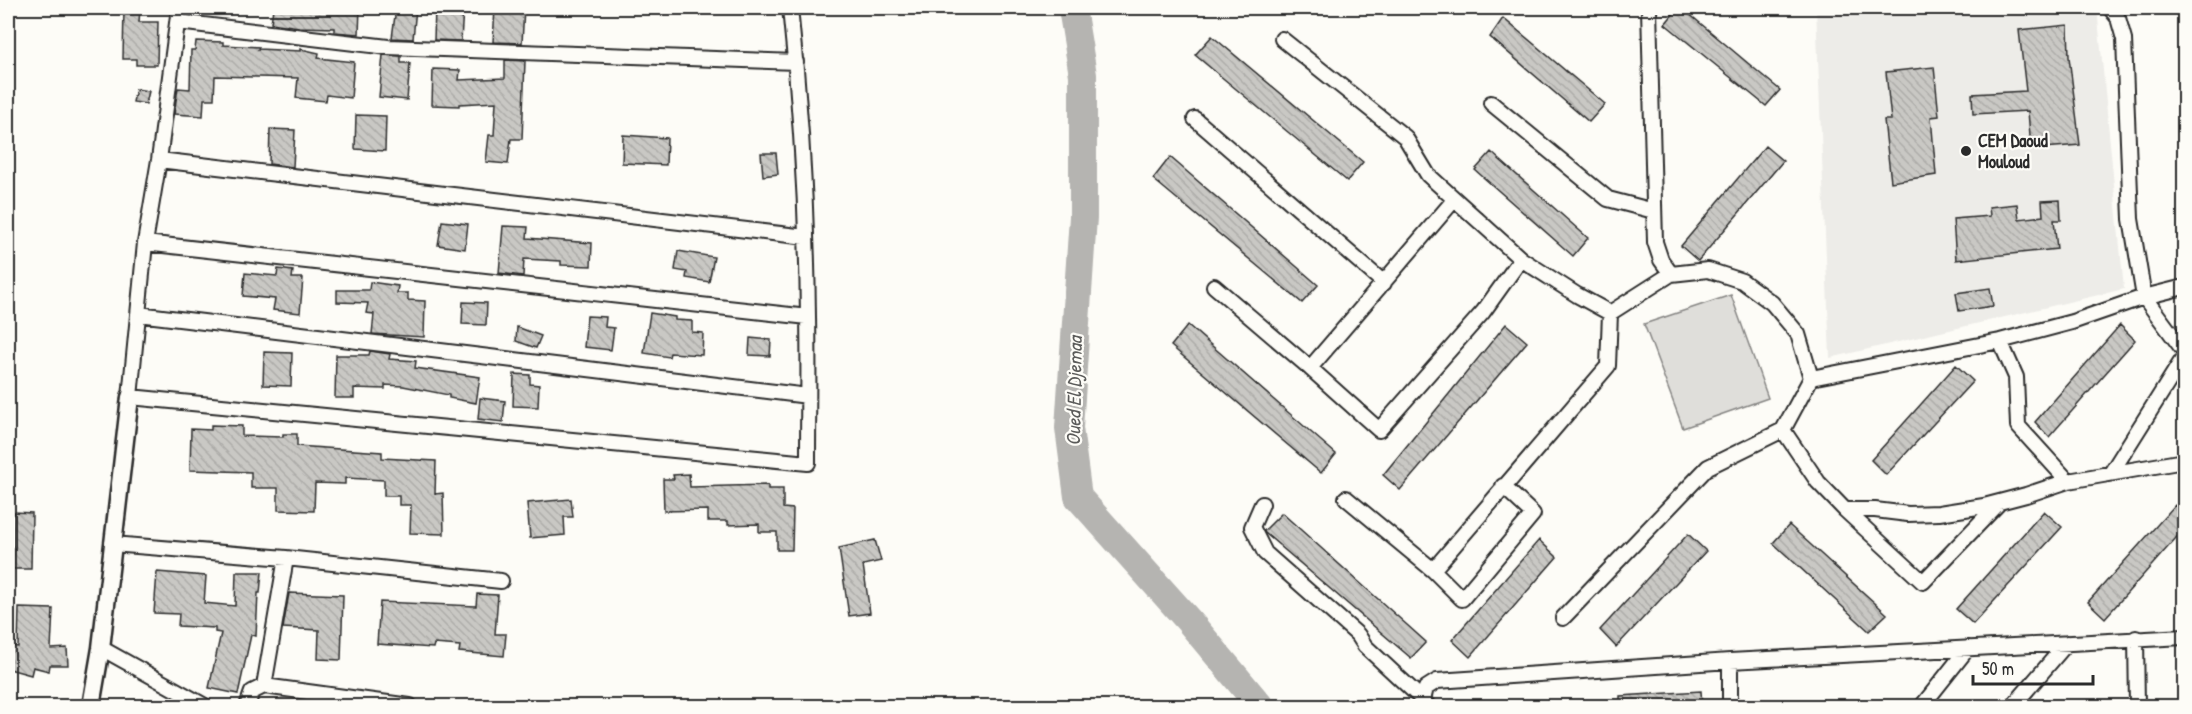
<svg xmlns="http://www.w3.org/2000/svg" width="2192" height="714" viewBox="0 0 2192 714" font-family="'Patrick Hand',sans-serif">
<defs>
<pattern id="building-back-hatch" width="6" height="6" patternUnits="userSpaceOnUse" patternTransform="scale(1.5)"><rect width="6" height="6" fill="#c9c8c4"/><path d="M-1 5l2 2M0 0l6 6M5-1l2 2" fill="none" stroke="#adaca9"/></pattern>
</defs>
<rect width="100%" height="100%" fill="#fdfcf7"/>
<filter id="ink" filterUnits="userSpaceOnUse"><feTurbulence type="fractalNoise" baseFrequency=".0167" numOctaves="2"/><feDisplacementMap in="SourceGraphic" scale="12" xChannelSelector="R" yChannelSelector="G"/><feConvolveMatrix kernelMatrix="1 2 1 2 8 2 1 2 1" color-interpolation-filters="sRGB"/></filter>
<g filter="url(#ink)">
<!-- built -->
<path fill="#edece8" d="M1816,8H2018L2019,12L2060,8H2097L2124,289L1830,358Z"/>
<!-- green -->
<path fill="#dfdeda" stroke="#858482" stroke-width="1.5" d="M1731,295L1768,398L1683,428L1644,324Z"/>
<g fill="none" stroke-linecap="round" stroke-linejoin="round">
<!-- river -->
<path stroke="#b5b4b1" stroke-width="28" d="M1072,8L1083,75V217L1069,428L1078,497L1189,621L1260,706"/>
</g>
<!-- building -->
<path fill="url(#building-back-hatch)" stroke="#2b2b2b" stroke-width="1.5" d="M124,8H140L139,22H158L157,65H136V59H123Z
M273,8H360L359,34L334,32V28L299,27L271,23Z
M396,8H416L413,39L392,38Z
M435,8H463L461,41L434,40Z
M495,8H524L522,43L493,42Z
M1678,8H1682L1780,90L1766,106L1665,24Z
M1503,18L1605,104L1589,122L1490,37Z
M2068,25L2069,57L2080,145L2031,149L2028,111L1973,114L1972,94L2026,91L2019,30Z
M1212,36L1363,162L1347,181L1195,55Z
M196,41L223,42V45L259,47L258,49L301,51V49L319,53L318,58L354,62L351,98L327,95L326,101L296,98L298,78L215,76L214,99H204L203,116L174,114L178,88L190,89L191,50H195Z
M383,55L401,56V63H410L407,100L379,97Z
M505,60L525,61L522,139H511L508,164L486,162L489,135H494L496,102L459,104V106L432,105L433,69L460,70L459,80L505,78Z
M1934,67L1939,116L1931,117L1936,175L1891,182L1884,120H1891L1886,72Z
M136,89L149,91L146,104L133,102Z
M356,115L386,116L385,151L355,149Z
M270,129L295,130L293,167L269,164Z
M623,135L667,138L666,165L622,163Z
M1765,146L1783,161L1698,261L1681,246Z
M1491,152L1588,238L1573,256L1475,170Z
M761,153H776L778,174L763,176Z
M1170,157L1318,285L1302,303L1153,179Z
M2060,200L2061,220H2054L2057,249L1956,260L1953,219L1990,216L1989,207L2017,204L2019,219L2043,216L2042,201Z
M442,221L468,224L465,249L438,245Z
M503,226L528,227L527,238L592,243L591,266L561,265V261L524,259L523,276L499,273Z
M678,251L714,257L709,282L686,278L687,272L675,270Z
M278,269L293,271L292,278H303L300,313L273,310L275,299L243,296L245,273L277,276Z
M370,282L398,286L397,293H408V300L425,301L424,337L372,334L374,314L366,313L368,303L337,302V290H369Z
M1990,288L1993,306L1959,311L1956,293Z
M463,302L487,303L486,325L462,324Z
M650,313L675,317V320L692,321V332L703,333L702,355L670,353L669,357L644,353Z
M587,316L606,317L605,327L614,328L611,350L584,347Z
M1506,324L1527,342L1400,490L1383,475Z
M1188,325L1336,454L1321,473L1171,346Z
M2120,325L2135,340L2049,437L2035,422Z
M517,327L541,336L536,348L516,341Z
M750,338L771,340L770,356L749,355Z
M370,351L390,354L389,359L416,361L415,368L480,377L476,403L449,398V395L403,386L385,385V389L354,388V398H335L336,355H369Z
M264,352L292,353L291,386L263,385Z
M1956,365L1973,381L1886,475L1871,460Z
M514,374L530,375V384L539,385L538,407L513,406Z
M480,398L505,401L503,422L478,419Z
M211,425L242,426V436L283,437V434H297V446L382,452V458L436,461L435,494L443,493L444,534L410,533L411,505H399V496H384V480L345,478V484L315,483L314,511L278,510V488H251V472L190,470L191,429L211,430Z
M689,474L690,487L768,485V489H783V508L793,509L792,550H777V532H759V524L728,525V521H708V510L664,511L663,479H674L673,475Z
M571,499L573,517H564L565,535L530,538L527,503Z
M2175,505L2184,515V529L2105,618L2088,602Z
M2044,511L2062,527L1973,624L1956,609Z
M14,512L32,513L31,569H13Z
M1282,513L1426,642L1411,658L1265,533L1264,531Z
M1789,525L1887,614L1869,631L1773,543Z
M1688,534L1706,551L1616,647L1600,630Z
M875,540L881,561L863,565L870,613L849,616L839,548Z
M1539,540L1557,557L1470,657L1452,640Z
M157,572L206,576L204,603L235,606L236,572H262L260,593H258L256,636L251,635L238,694L209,688L221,633L215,632V628L178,626L179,614L154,613Z
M289,593L343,595L341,660L318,659L319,630L283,628Z
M477,594L498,595L495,634H506L504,656L459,652L460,646L434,644L433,648L377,644L380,602L476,606Z
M19,608L53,609L51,649L67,648L68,665H50L49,671L33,667L31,675L9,669L11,646L18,647Z
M1701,691L1702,706H1620V696Z"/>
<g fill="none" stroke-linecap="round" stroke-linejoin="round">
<defs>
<path id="minor" d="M179,8L159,160L145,243L130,397L808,463C808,415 809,366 808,317C807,214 801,110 790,8
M1649,8L1655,242L1661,260L1671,274
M2110,8L2118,18L2124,39L2131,219L2144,297L2184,351
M178,22L388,47L796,62
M1282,39L1405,137L1428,175L1521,259L1577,295L1610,313
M1491,103L1608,199L1654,211
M1195,119L1384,283
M159,160L806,237
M145,243L808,317
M1214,286L1310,368L1379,430L1483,312L1521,259
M138,314L808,396
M2000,341L2016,377L2018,426L2068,481
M1310,368L1454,200
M1811,378L1783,430L1818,482L1845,510H1875L1908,514L1939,513L1984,506L2026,495L2068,481L2184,461
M2111,473L2184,357
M1346,498L1433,570L1608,366L1610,313L1671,274L1708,270L1742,281L1772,303L1798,334L1811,378L2000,341L2072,322L2144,297L2184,287
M1262,504L1252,527L1265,553L1358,635L1365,646L1423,700
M1845,510L1923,582L1999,503
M112,544L286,558L501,581
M286,558L264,686L410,706
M1433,570L1462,599L1533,514L1503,486
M1563,618L1708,467L1783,430
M2136,638L2137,706
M101,648L205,706
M1730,661V706
M247,706L252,692L264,686
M1428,706L1423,700L1426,688L1437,681L1730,661L2184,637
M1922,706L1968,648
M2013,706L2067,643"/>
<path id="tertiary" d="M91,706L101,648L130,397"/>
</defs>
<!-- minor casing -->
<use href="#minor" stroke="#2b2b2b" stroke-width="18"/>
<!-- tertiary casing -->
<use href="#tertiary" stroke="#2b2b2b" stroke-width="21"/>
<!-- minor -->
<use href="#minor" stroke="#fdfcf7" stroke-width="14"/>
<!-- tertiary -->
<use href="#tertiary" stroke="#fdfcf7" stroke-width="16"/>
</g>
</g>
<!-- markers -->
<circle fill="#2b2b2b" stroke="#fdfcf7" stroke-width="2" cx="1966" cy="151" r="6"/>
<g text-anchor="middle" stroke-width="4.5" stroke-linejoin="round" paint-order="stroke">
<!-- poi labels -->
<g font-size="18" font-weight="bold" fill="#2b2b2b" stroke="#fdfcf7" text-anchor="start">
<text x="1978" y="147">CEM Daoud<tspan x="1978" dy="21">Mouloud</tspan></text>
</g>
<!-- water labels -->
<g font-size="20" font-style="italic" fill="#5b5b5a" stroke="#fdfcf7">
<text transform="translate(1074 391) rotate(-89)" y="7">Oued El Djemaa</text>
</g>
</g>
<!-- margin -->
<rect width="2192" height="714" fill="none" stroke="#fdfcf7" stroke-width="30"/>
<rect x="15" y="15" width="2162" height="684" fill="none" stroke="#2b2b2b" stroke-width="2" filter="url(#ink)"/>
<!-- scale -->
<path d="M1973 675v9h120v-9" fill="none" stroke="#2b2b2b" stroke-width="3"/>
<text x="1982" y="675" font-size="18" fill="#2b2b2b" stroke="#fdfcf7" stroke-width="4.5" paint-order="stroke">50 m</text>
</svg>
